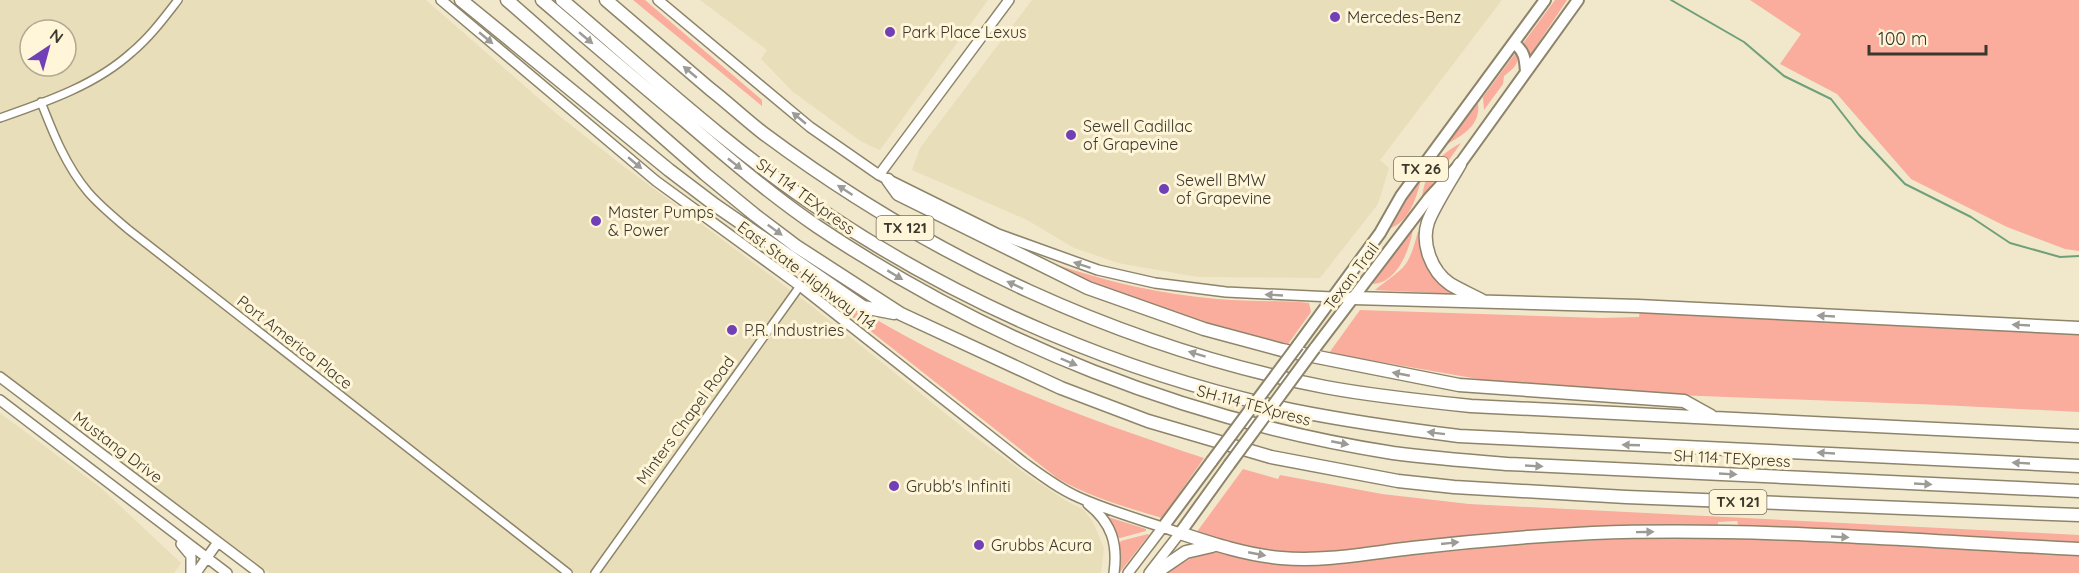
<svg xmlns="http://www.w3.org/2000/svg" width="2079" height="573" viewBox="0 0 2079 573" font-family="Quicksand,sans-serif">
<rect width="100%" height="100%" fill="#f1e8cb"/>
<!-- built -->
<path fill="#e9deba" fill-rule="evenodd" d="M0,0H426L558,115L622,165L809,304L971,434L1033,479L1068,502L1083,509L1093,522L1104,548L1101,573H269L0,371ZM30,30H66V66H30Z
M700,0H988L880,150L862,142L793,92L761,59L767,50Z
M1032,0H1502L1380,160L1389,168L1378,204L1320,278L1198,277L1118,263L1074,248L1027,220L912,170L920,148Z
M0,413L101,488L181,563L174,573H0Z"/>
<!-- green -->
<path fill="#faac9d" d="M633,0H645L762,100V106Z
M1555,0H1567L1527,60L1528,54L1524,42Z
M1750,0H2079V251L2065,249L2007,227L1911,179L1837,94L1780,64L1801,34Z
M1517,54C1520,65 1511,70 1504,76L1503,84L1484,110L1483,97L1514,55Z
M1478,103C1481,126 1462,135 1446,145Z
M1461,143L1422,198C1425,172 1438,155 1461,143Z
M1422,176C1417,195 1411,220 1391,228L1409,196Z
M1413,229C1410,249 1397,284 1372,284Z
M1418,231L1420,234V242L1455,294L1375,290C1405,266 1408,270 1418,231Z
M1055,264C1107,282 1161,294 1217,299C1247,302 1278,300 1309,303L1311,312L1288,344C1207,326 1129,299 1053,266Z
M793,270C843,299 892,331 944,356C1028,397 1116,429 1204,458L1162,518C1125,507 1090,497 1057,478Z
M1360,310L1600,318L1639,317L1640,310L2079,333V412L1942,405L1595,392L1507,384L1329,353Z
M1243,469L1278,479L1280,475L1382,494L1469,504L2079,535V544L1740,529L1737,521L1718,522V528L1339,553C1314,553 1289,555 1264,550C1241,547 1219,540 1196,533Z
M1108,517L1146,529V531L1120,538L1117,537Z
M1148,534L1149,535L1120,572L1121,554L1119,544L1121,541Z
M1681,537L1828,541L2079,554V573H1165L1190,559V556C1213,549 1228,552 1251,557L1515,543Z"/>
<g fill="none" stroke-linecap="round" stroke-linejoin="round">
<!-- stream -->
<path stroke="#6fa07a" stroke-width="2" d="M1671,0L1744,42L1784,76L1831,99L1859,135L1905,184L1971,217L2010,243L2060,257L2079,256"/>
<defs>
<path id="street" d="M41,102C53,133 66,166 88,192C100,206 115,218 129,230L568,573
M0,118C46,102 96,85 132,52C150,37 164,18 178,0
M595,573L800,286"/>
<path id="secondary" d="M441,0L656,181L800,286L1023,462C1041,475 1058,488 1078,497C1111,512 1146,521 1180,533L1149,573
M658,0L810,127L879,175L998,234L1098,270L1155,283L1226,292L1353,298
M879,175L1009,0
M0,377L259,573
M0,400L227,573
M1088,504C1112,523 1118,544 1114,573
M181,544L191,556V573
M196,573L218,542
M1128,573L1163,527"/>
<path id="primary" d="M1514,43C1525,52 1525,59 1526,72
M1298,345L1380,233L1401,196L1545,0
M1315,348L1429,198L1460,164L1578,0
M1163,527L1212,461
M1180,533L1229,465"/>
<path id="highway" d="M461,0L669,170L715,205L863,307L894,313
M507,0L705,174L755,215L796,246L901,314L1061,388L1148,421L1271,457L1398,481L1454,487L1626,497L2079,515
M542,0C589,40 637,81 685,121C728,158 771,195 818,227C991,343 1188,421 1393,453C1431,458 1470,461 1508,464L2079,491
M562,0C648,73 731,150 824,212C964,306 1127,375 1292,410C1347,421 1403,429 1459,436L2079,466
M606,0C641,30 675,59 710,89C728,103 745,119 763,133C929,257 1121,347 1325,387C1373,396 1422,401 1471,406L2079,436
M1460,164C1451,180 1434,206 1428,222C1421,243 1431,271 1450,284C1460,290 1472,295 1483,301
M888,180L898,194L1088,288L1204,329L1282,350L1459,385L1684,401L1711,416
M1353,298L1638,306L2079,328
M1180,533C1213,544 1247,555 1281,558C1325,562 1369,553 1412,548C1472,541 1533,536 1593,533C1755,527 1918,541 2079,549
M1155,573L1186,552L1212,546"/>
</defs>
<!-- street casing -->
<use href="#street" stroke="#8d846a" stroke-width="10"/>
<!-- secondary casing -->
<use href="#secondary" stroke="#8d846a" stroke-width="12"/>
<!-- primary casing -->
<use href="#primary" stroke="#8d846a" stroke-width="14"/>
<!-- highway casing -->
<use href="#highway" stroke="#8d846a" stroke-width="15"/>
<!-- street -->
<use href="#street" stroke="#fff" stroke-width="7"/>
<!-- secondary -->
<use href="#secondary" stroke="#fff" stroke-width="9"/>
<!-- primary -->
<use href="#primary" stroke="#fff" stroke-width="10"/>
<!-- highway -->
<use href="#highway" stroke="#fff" stroke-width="12"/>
<defs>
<path id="primary-bridge" d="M1212,461L1298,345
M1229,465L1315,348"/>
</defs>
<!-- primary-bridge casing -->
<use href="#primary-bridge" stroke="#8d846a" stroke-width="14" stroke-linecap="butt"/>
<!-- primary-bridge -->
<use href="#primary-bridge" stroke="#fff" stroke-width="10"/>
</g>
<!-- one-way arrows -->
<defs><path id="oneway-solid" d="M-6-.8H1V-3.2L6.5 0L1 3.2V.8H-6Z" transform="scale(1.5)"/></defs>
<g fill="#9d9b96">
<use href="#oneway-solid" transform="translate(486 38) rotate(40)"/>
<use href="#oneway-solid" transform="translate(586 38) rotate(40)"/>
<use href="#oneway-solid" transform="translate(690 72) rotate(-140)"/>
<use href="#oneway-solid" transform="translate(799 118) rotate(-140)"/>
<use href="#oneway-solid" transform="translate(635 163) rotate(40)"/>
<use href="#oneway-solid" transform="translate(735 164) rotate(38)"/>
<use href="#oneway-solid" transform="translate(845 190) rotate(-147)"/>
<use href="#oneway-solid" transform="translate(775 230) rotate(36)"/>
<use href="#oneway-solid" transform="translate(1082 265) rotate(-162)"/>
<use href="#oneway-solid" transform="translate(895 275) rotate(31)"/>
<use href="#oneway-solid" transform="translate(1015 285) rotate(-155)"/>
<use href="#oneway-solid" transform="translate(1274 295) rotate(-177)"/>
<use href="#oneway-solid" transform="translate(1826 316) rotate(-177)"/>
<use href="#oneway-solid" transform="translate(2021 325) rotate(-177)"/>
<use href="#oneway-solid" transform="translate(1197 354) rotate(-163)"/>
<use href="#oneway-solid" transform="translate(1069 362) rotate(23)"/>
<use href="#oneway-solid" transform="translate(1401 374) rotate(-169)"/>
<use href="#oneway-solid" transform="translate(1436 433) rotate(-173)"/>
<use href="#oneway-solid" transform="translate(1340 443) rotate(11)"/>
<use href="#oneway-solid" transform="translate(1631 445) rotate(-178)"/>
<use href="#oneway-solid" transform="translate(1826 453) rotate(-177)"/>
<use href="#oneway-solid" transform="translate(2021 463) rotate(-177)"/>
<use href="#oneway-solid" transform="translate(1534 466) rotate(3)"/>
<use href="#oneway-solid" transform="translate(1728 474) rotate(3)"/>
<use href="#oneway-solid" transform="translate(1923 484) rotate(3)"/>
<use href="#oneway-solid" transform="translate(1645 532) rotate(-1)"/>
<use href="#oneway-solid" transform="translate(1840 537) rotate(3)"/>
<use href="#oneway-solid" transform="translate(1450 543) rotate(-6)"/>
<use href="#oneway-solid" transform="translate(1257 554) rotate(11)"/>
</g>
<!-- markers -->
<g fill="#7140b7" stroke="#fff5d8" stroke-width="2">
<circle cx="1335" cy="17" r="6"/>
<circle cx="890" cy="32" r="6"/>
<circle cx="1071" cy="135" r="6"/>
<circle cx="1164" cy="189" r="6"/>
<circle cx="596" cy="221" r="6"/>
<circle cx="732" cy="330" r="6"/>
<circle cx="894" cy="486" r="6"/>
<circle cx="979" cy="545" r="6"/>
</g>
<g text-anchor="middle" stroke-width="6" stroke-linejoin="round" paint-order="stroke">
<!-- shield labels -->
<g fill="#fff5d8" stroke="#767060" stroke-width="1.5">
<rect x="1394" y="157" width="54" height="24" rx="4.5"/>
<rect x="876.5" y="216" width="57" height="24" rx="4.5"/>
<rect x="1709.5" y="490" width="57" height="24" rx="4.5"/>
</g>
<g font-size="15" font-weight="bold" fill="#3b372c">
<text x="1421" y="174">TX 26</text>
<text x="905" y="233">TX 121</text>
<text x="1738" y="507">TX 121</text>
</g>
<!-- poi labels -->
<g font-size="16" fill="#3b372c" stroke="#fff5d8" text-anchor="start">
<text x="1347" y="23">Mercedes-Benz</text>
<text x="902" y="38">Park Place Lexus</text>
<text x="1083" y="132">Sewell Cadillac<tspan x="1083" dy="18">of Grapevine</tspan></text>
<text x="1176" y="186">Sewell BMW<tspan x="1176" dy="18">of Grapevine</tspan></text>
<text x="608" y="218">Master Pumps<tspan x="608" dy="18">&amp; Power</tspan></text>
<text x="744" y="336">P.R. Industries</text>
<text x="906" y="492">Grubb's Infiniti</text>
<text x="991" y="551">Grubbs Acura</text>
</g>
<!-- street labels -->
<g font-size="16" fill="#3b372c" stroke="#fff5d8">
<text transform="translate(806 196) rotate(36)" y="6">SH 114 TEXpress</text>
<text transform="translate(807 275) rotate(37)" y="6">East State Highway 114</text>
<text transform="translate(1351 276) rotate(-53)" y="6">Texan Trail</text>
<text transform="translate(295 342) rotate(38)" y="6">Port America Place</text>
<text transform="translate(1254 405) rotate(15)" y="6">SH 114 TEXpress</text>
<text transform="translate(685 420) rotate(-54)" y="6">Minters Chapel Road</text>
<text transform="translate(118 447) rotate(37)" y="6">Mustang Drive</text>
<text transform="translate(1732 458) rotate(3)" y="6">SH 114 TEXpress</text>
</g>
</g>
<!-- north arrow -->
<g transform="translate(48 48) rotate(36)"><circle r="28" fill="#fff5d8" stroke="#b1a993" stroke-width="1.5"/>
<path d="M0-4.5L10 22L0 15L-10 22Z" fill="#7140b7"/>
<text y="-9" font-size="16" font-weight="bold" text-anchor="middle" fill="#3b372c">N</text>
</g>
<!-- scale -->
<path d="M1869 45v9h117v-9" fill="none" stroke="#3b372c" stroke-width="3"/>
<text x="1878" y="45" font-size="18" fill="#3b372c" stroke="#fff5d8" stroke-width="4.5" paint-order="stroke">100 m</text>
</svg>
